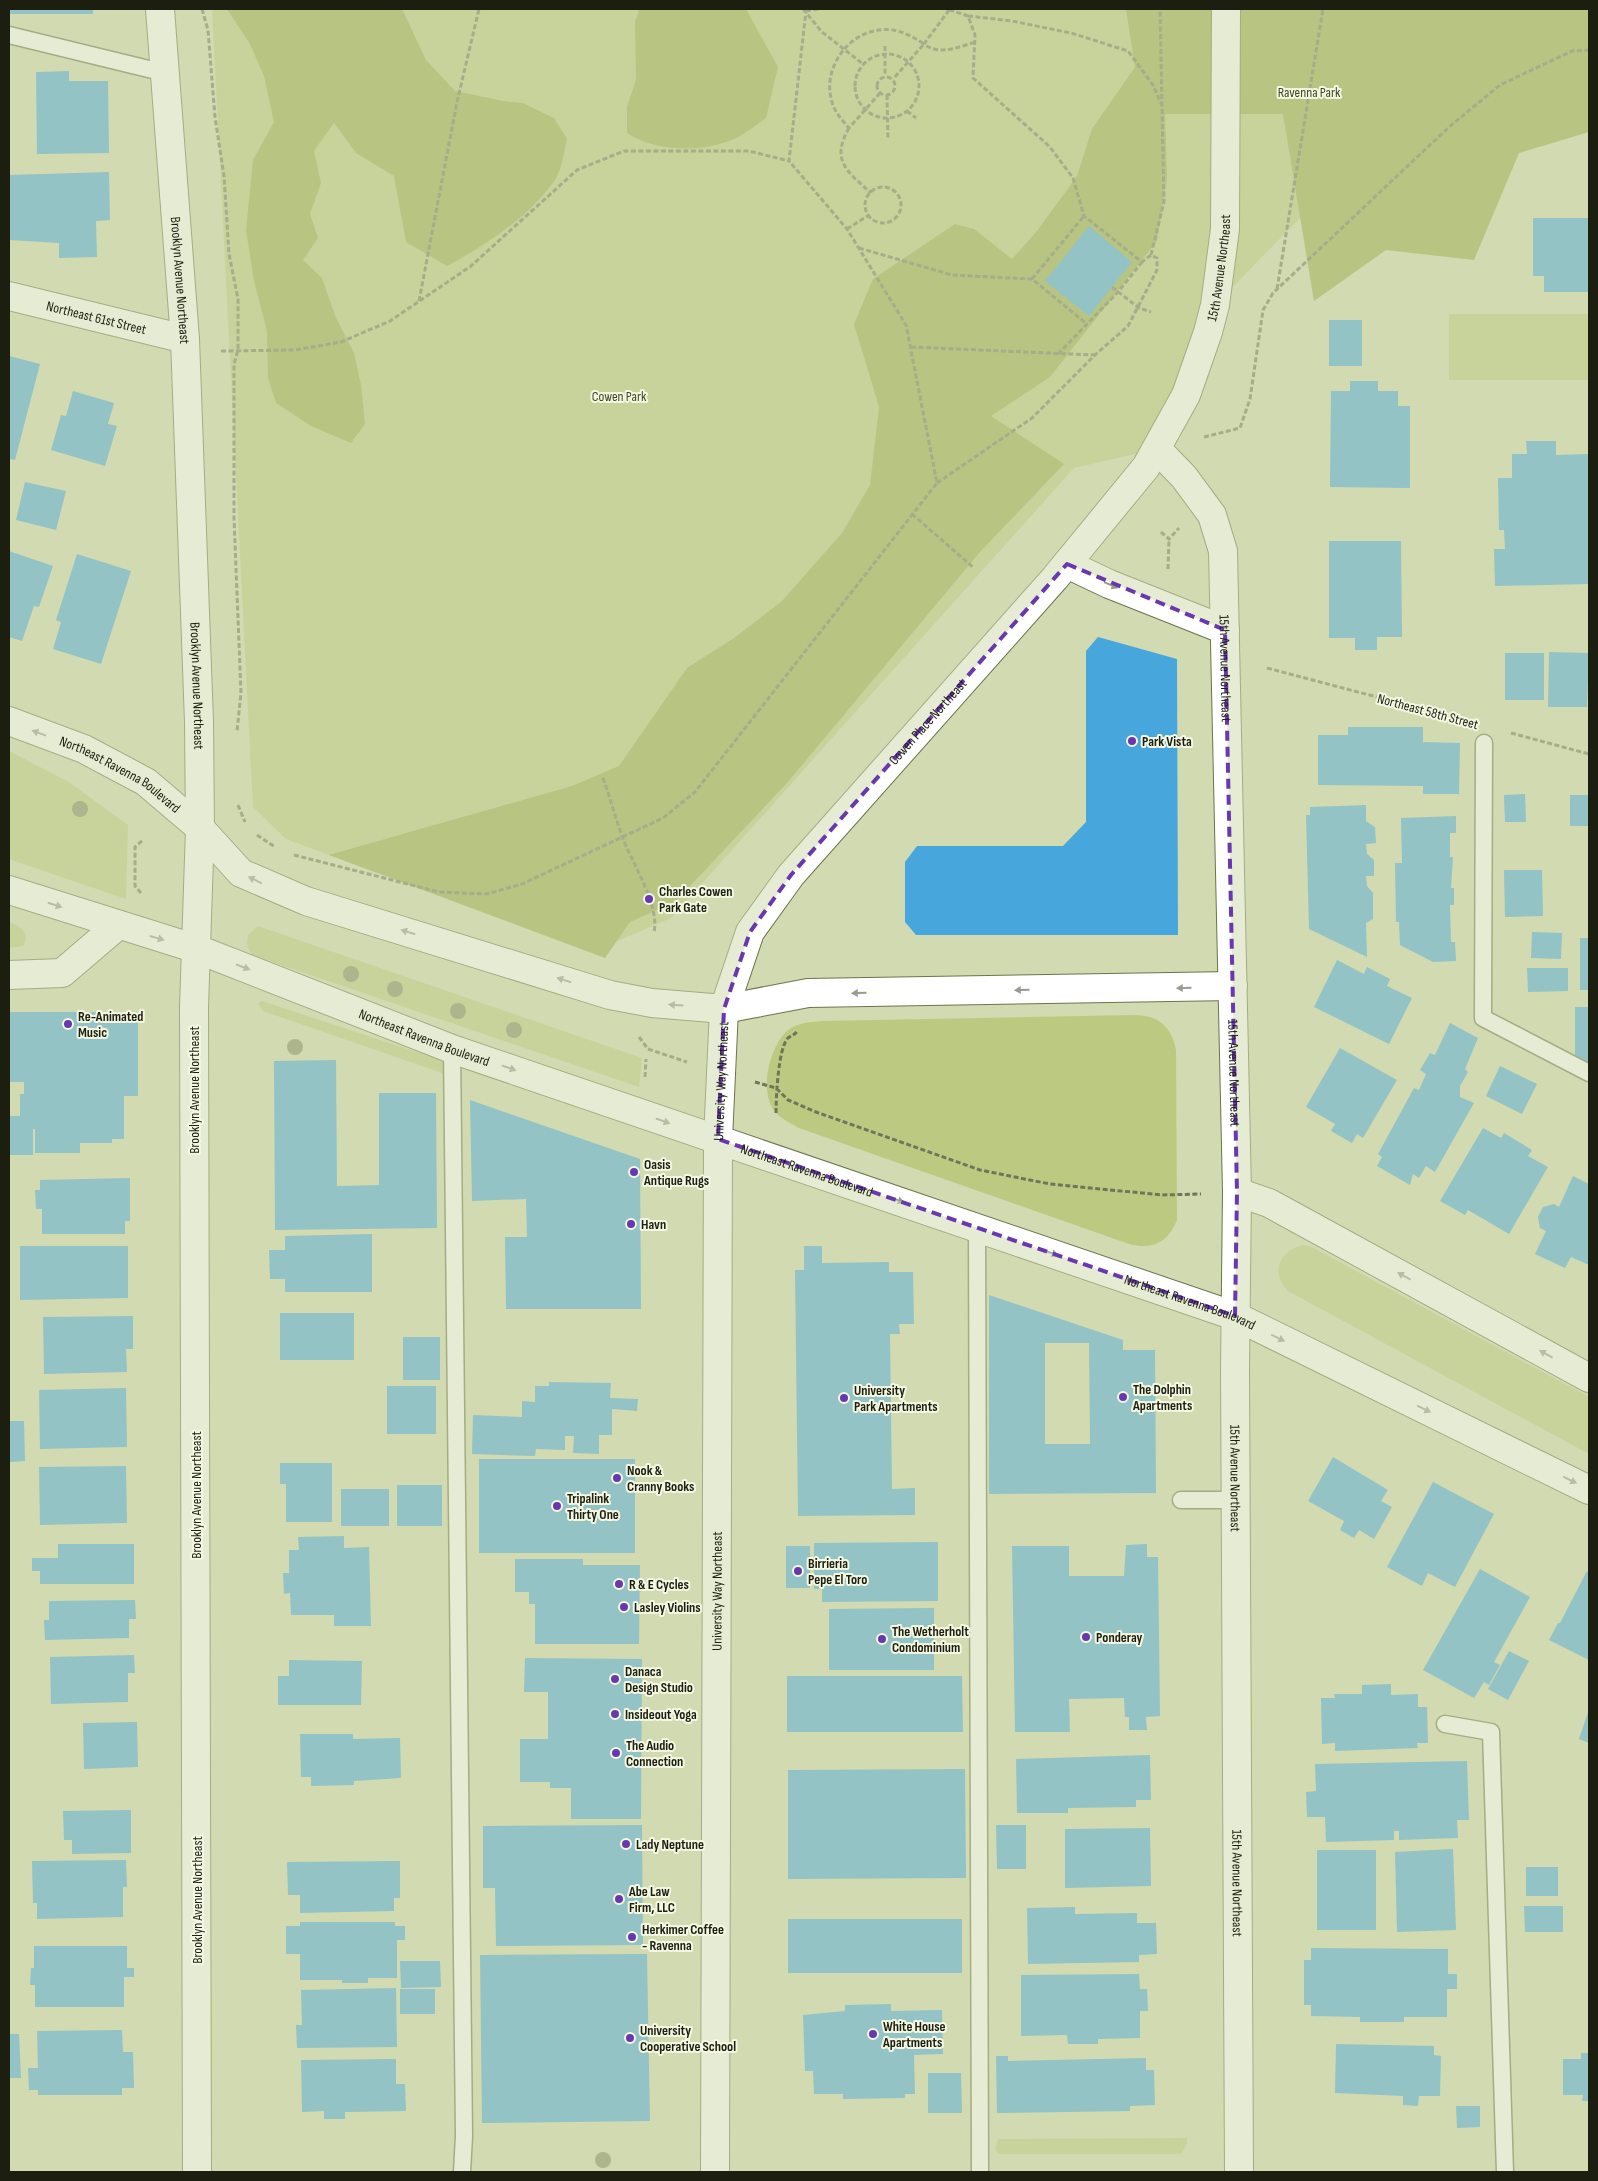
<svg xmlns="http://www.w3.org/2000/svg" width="1598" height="2181" viewBox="0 0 1598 2181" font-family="'Sofia Sans Condensed',sans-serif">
<rect width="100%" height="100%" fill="#d1dab0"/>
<!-- green -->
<path fill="#bcca81" d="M212,9H1589L1397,119L1215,305L1157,449L1074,468L671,918L613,943L329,855L286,839L253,807Z
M1449,314H1589V380H1449Z
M9,751L69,782L128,825L126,899L9,859Z
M9,922C20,926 31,933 23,946L9,948Z
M258,926L642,1058L639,1087L252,955L247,945L248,935Z
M262,1001L438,1059L444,1062L445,1074L263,1011L258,1003Z
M1135,1015C1158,1015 1172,1027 1176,1050L1177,1220C1168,1243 1152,1250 1129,1244L799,1128C792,1124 781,1119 776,1113C758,1093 769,1048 787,1031C797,1022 812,1022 824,1021Z
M1303,1245L1312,1247L1589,1397V1454L1288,1291C1270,1273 1279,1251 1303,1245Z
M1187,2138V2144L1182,2153L1176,2154H1000L995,2150L998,2139Z"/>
<!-- forest -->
<path fill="#99a84b" d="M227,9H402L426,60L455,91L503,101L523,103L554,118L567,139C564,151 562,169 555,180C529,217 486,245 447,266L406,242L394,176L356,153L334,123L314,151L321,183L310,214L318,238L303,260L322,278L336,318L354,353L361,385L365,424L351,443L311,426L276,403L268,378L267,331L254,281L246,230L253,160L274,122L264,76L250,44Z
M638,9H746L778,67L766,118C756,125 745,134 734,139C703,153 655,152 627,133V107L636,80L635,21L639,12Z
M1126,9H1589V132L1519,153L1474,260L1386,250L1314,301L1283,114H1165L1167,178L1157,241L1050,377L991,416L1064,464L980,552L787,783L675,902L630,922L605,958L329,855L572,786L619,766L687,668L734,638L782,601L842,533L870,485L879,407L854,324L873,279L955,224L974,229L1012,259L1037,231L1077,176L1092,129L1135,67Z"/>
<!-- building -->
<path fill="#47a7dd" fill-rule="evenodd" d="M9,9H93V14H9Z
M69,71V81H108L109,153L37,154L36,72Z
M109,172L110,220L96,221L97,257L59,258V243L9,240V175Z
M1533,218H1589V292H1544V276H1533Z
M1089,226L1132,262L1089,316L1045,281Z
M1329,320H1362V366H1329Z
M9,356L40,364L15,460L9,459Z
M1350,381H1378V391H1398V406H1410V488L1330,487L1331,391H1350Z
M73,391L114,403L108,424L117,426L105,466L51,450L61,415L66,416Z
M1526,441H1556V455L1589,454V584L1495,586L1494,549H1505L1504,530H1499L1498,478H1512V454H1527Z
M25,482L66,491L56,530L16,520Z
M1329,541H1401L1402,637H1377V650H1355V638H1329Z
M9,551L53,566L39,607L34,606L22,641L9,637Z
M77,554L131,571L101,664L53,649L61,622L56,620Z
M1098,637L1177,659L1178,935H916L905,922V862L917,846H1063L1086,822V651Z
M1549,652L1589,653L1587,707H1548Z
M1505,653H1544V700H1505Z
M1348,727H1423V742L1460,743L1459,794H1423V786L1318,785V735H1348Z
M1525,794L1526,822H1505L1504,795Z
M1570,795H1589V826H1570Z
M1366,805V821L1375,827L1376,843L1366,844L1367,854L1374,860V876H1366L1367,886L1373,893V919L1366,923L1367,957L1309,929L1306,815H1310V807Z
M1456,816V833H1450V857H1453L1451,888H1454V905H1450L1451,942H1455L1456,961L1433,962L1400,945L1399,922H1396L1395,863H1402L1401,818Z
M1504,870H1542L1543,916L1505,917Z
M1532,932L1562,933L1561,959L1531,958Z
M1580,938H1589V990H1580Z
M1337,960L1364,974L1367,967L1390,979L1387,986L1412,998L1389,1044L1314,1007Z
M1527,968H1568V991L1528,992Z
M1575,1007H1589V1065H1575Z
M9,1012H138V1096H124V1139H112V1143H80V1153H35V1129H33V1155H9V1116H20V1094H24V1082H9Z
M1450,1023L1478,1038L1465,1069L1468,1072L1460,1086V1097L1474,1103L1435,1172L1426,1166L1419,1178L1413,1174L1410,1185L1377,1166L1382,1157L1378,1154L1414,1088L1419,1090L1426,1074L1420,1070L1430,1053L1435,1055Z
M1340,1048L1397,1080L1363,1138L1357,1134L1352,1143L1331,1131L1335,1124L1306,1107Z
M336,1060L337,1186L379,1185V1093H436L437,1228L275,1230L274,1061Z
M1500,1066L1537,1084L1522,1114L1486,1096Z
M470,1100L640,1159L641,1309H506L505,1237H527L526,1199L472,1201Z
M1483,1128L1501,1138L1504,1133L1532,1150L1528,1156L1548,1167L1509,1234L1468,1210L1465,1215L1440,1201Z
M1573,1176L1589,1184V1265L1571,1257L1565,1268L1535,1254L1546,1231L1540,1228L1538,1217L1543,1207L1554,1204L1559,1207Z
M130,1178V1221H125V1234H42V1209H36L35,1190H40V1180Z
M372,1234V1292H285V1279H270L269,1250H285V1236Z
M20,1246H128V1298L20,1300Z
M804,1246H822V1263L889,1262V1272H913L914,1324H899L900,1334H890L892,1489L915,1488V1515L798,1516L795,1270H804Z
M989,1295L1123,1340V1350H1155L1156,1493L989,1494ZM1045,1343H1089L1090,1444H1045Z
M280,1313H354V1360H280Z
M133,1316V1349H126L127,1372L44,1374L43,1317Z
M403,1337H440V1380H403Z
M549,1382L611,1383L610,1398L638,1399L637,1411L612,1409V1435H599V1454L573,1453L574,1436H565V1450L536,1449L535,1456L472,1454L473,1415L522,1417V1401L535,1402V1386H549Z
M387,1386H436V1434H387Z
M126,1388L127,1447L40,1449L39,1390Z
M9,1421H24L25,1461L9,1462Z
M1333,1457L1388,1490L1381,1501L1392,1507L1374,1539L1359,1530L1354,1538L1340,1530L1344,1521L1308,1501Z
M479,1459H635V1553H479Z
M280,1463H332V1522H286V1484H280Z
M126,1466L127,1523L40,1525L39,1467Z
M1433,1482L1494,1514L1455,1587L1428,1573L1422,1586L1387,1567Z
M397,1485H442V1526H397Z
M341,1489H389V1526H341Z
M344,1536V1548L369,1547L371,1626H334V1615H291L290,1593L284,1594L283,1573H289V1550H299L298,1537Z
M938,1542V1601L822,1602V1589H814V1543Z
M58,1544H134V1584H40V1571H32V1558H58Z
M1147,1544V1557H1158L1160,1716L1146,1717L1147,1730H1129V1717H1125L1124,1698L1069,1699L1070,1732H1015L1012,1546H1069V1576H1124L1126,1545Z
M786,1546H810V1588H786Z
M515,1559H583V1565H640L639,1644H535V1604H529V1592H515Z
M1480,1569L1530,1597L1494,1662L1500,1665L1489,1685L1484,1682L1474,1698L1423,1670Z
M1587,1571L1589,1573V1660L1549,1640L1558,1623H1560Z
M135,1600L136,1619H129V1638L45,1640L44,1620H49V1601Z
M934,1608V1670H829V1609Z
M1509,1651L1529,1661L1508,1700L1488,1689Z
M134,1655L135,1673H128V1702L51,1704L50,1657Z
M525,1658L642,1659L641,1819H571V1788H550V1782H520V1739H548V1692H524Z
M289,1660L362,1661L361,1705H278V1676H289Z
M787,1676H962L963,1732H787Z
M1391,1684V1695L1418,1694V1707H1427L1428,1743H1417L1418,1748L1335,1751V1743L1322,1744L1321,1698H1335L1334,1694H1362V1685Z
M1589,1709V1743L1579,1739Z
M137,1722L138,1767L84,1769L83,1723Z
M300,1734H353V1739L400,1738L401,1778L354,1781V1785L311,1786V1777H301Z
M1150,1755L1151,1800H1136V1807L1068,1808V1813H1017L1016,1759Z
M1467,1761L1469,1820H1457L1458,1838L1399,1840V1831H1394V1840L1326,1842L1325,1817H1307L1306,1792L1316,1791L1315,1764Z
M965,1769L966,1878L788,1879V1770Z
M131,1810V1853L72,1854V1840H64L63,1811Z
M642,1825L643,1945L496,1946L495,1888H483V1826Z
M996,1825H1026V1869H997Z
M1150,1828L1151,1886L1065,1888V1829Z
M1453,1849L1456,1930L1397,1932L1395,1852Z
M1317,1850H1376V1930H1317Z
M126,1860L127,1887H123V1917L37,1919V1903H33L32,1861Z
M400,1861V1898H394V1911L300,1913V1895H288L287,1862Z
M1526,1867H1558V1896H1526Z
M1524,1906H1563V1932H1525Z
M1075,1907V1914L1137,1913V1923H1156L1157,1954L1139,1955V1962L1028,1964L1027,1908Z
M788,1919H962V1973H788Z
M300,1922H395V1926H405V1940H397V1978H368V1983H342V1980H300V1954H286V1926H300Z
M34,1946H127V1968H134V1977H124V2007H35V1985H30L31,1968H34Z
M1311,1948L1448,1949V1974H1457V1989H1447V2017H1404V2022H1360V2017L1311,2016V2005H1304V1960H1311Z
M647,1954L650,2121L482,2123L480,1955Z
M400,1961H440L441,1987L401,1988Z
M1139,1974L1140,1989H1147L1148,2011H1140V2038L1098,2039V2044H1068L1067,2035L1021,2036V1975Z
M396,1988L397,2047L297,2048L296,2025H302L301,1990Z
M400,1989H435V2014H400Z
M891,2004V2011L942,2010L943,2054L914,2055L915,2094H905V2098L843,2099V2094H814L813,2071H805L803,2015L845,2011V2005Z
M122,2030L123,2052H133L134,2088H122V2095H38V2090H29L28,2068H38L37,2031Z
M9,2034H19L21,2078H9Z
M1336,2044L1434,2046V2055L1441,2056L1440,2096H1419L1418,2106L1403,2105V2096L1335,2093Z
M1581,2053H1589V2101H1582L1583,2095H1563V2059H1581Z
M996,2056H1008V2061L1146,2058V2070H1154L1155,2105L1130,2106V2111L997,2113Z
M396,2059V2084H405L406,2111L345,2112V2119H324V2111L302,2112L301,2060Z
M928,2073H961L962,2113H928Z
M1456,2106H1480V2127L1457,2128Z"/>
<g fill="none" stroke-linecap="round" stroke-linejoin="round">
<defs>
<path id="lane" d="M9,35L165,73
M1484,743L1483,1018L1589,1073
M452,1049L464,2136L462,2172
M977,1227L980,2172
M1181,1500H1235
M1445,1724L1491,1732L1505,2172"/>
<g id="street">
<path id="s1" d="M160,9L185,339L199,722L200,828"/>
<path id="s2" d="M9,296L185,339"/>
<path d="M9,975L62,973L117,926"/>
</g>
<g id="secondary">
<path id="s3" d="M1157,449L1184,477L1212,515L1223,551L1237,1192L1235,1370L1239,2172"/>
<path d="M1067,564L1109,584L1225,630"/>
<path id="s4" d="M9,721L84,749L146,782L200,828L241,873L306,901L610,995L652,1003L724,1009L808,993L1233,986"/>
<path id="s5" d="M9,890L197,949L452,1049L1235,1316L1589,1490"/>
<path d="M1237,1192L1269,1203L1589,1378"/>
<path d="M197,2172L194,1007L200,828"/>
<path id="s6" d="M715,2172L718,1139L724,1009L750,932L791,875L1055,578L1146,467L1186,395L1208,332L1215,305L1225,229L1226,9"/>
</g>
</defs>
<!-- lane casing -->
<use href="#lane" stroke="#6d744d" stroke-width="19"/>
<!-- street casing -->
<use href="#street" stroke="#6d744d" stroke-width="30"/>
<!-- secondary casing -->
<use href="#secondary" stroke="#6d744d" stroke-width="30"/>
<!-- path -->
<path stroke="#6f7559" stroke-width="3" stroke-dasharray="5 2.5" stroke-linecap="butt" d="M202,9L208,30L215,117L224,176L229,254L238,299V350L234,364V518L241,693L237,731
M803,9L822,32L863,64
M949,10L924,44C939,56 959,47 975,42
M806,11L819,9
M968,16L1012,21L1071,33L1128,51L1153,85L1161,104
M885,46V76
M855 86a32 32 0 1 1 64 0a32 32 0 1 1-64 0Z
M877 86a9 9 0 1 1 18 0a9 9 0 1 1-18 0Z
M880,93L849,128C841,119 833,110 831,98C824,70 845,37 874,31C893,26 909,34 924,44L893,79
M887,95L888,140
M907,111L916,118
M849,128C830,161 848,172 871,193
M865 205a18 18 0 1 1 36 0a18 18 0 1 1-36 0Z
M847,229L869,215
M859,248L952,275L1032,279L1087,324
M1151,255L1164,202L1160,9
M1032,279L1084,216
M1112,287L1139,308L1151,312
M1277,289L1323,9
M419,301L457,102L479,9
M911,347L1094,355
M221,351L295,350L341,342L390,321L471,266L577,170L624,151H749L789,161
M1058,354L1118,292L1142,262
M1204,437L1240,428L1250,399L1263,310L1273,293L1449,127L1500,85L1572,51L1589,50
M937,483L1032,418L1095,355L1128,326L1157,270V258L1151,255L1142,262L1084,216L1073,178L1050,147L973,78L975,35L968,16L947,9
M912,514L974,568
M1161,532L1169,539L1179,528
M1168,569L1169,539
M1267,668L1464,720
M1511,733L1589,754
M603,778C610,797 615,817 622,836C632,864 660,904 654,933
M238,805L245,822
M257,835L275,847
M294,855L439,892L486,894L522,884L663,818L695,792L937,483L906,325L847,229L789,161L806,11L808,9
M141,893L135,886V847L143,840
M639,1037L648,1049L687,1062
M645,1077L646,1059
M755,1082L776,1088L788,1100L816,1112L980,1170L1050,1184L1162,1195L1201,1194
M776,1113C776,1099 778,1048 788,1038C792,1035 795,1035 797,1031"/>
<!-- lane -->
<use href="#lane" stroke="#fff" stroke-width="16"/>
<!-- street -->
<use href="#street" stroke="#fff" stroke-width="28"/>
<!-- secondary -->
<use href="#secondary" stroke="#fff" stroke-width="28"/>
</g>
<!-- trees -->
<g fill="#80885f">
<circle cx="80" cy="809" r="8"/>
<circle cx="351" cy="974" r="8"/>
<circle cx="395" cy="989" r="8"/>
<circle cx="458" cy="1011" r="8"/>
<circle cx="514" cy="1030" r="8"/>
<circle cx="295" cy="1047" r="8"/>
<circle cx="603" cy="2160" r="8"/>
</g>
<!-- one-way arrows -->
<defs><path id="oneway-solid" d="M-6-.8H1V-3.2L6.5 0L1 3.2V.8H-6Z" transform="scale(1.25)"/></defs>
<g fill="#999a93">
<use href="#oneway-solid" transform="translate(1111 585) rotate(23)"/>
<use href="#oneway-solid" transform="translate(39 733) rotate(-160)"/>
<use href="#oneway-solid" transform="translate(255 880) rotate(-154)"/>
<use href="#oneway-solid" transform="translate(55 905) rotate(18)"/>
<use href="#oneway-solid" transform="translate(408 932) rotate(-163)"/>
<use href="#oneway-solid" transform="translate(157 938) rotate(16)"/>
<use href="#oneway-solid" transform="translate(243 967) rotate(21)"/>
<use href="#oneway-solid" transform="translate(564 980) rotate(-163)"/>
<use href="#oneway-solid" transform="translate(1184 988) rotate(179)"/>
<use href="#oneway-solid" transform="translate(1022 990) rotate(179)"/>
<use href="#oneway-solid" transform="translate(859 993) rotate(179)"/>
<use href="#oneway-solid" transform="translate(676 1005) rotate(-176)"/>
<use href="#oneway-solid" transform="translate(509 1068) rotate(19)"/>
<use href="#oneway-solid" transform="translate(663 1121) rotate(19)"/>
<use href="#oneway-solid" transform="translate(897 1200) rotate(19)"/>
<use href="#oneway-solid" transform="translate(1051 1253) rotate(19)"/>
<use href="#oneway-solid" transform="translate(1404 1276) rotate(-151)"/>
<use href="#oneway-solid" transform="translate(1278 1338) rotate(26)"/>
<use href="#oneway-solid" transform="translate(1546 1354) rotate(-151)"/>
<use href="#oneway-solid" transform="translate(1424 1409) rotate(26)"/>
<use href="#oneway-solid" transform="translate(1570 1480) rotate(26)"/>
</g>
<!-- marked area -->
<path d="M0 0H1598V2181H0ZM1067,564L1225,630L1237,1192L1235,1316L718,1139L724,1009L750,932L791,875Z" fill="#d1dab0" fill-opacity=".55" fill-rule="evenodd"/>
<path fill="none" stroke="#6838af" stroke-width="4" stroke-dasharray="10 6" stroke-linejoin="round" d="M1067,564L1225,630L1237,1192L1235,1316L718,1139L724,1009L750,932L791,875Z"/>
<!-- markers -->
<g fill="#6838af" stroke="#f4f8e3" stroke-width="2">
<circle cx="1132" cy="741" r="5"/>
<circle cx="649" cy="899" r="5"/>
<circle cx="68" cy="1024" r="5"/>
<circle cx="634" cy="1172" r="5"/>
<circle cx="631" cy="1224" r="5"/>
<circle cx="1123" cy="1397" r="5"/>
<circle cx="844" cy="1398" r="5"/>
<circle cx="617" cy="1478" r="5"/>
<circle cx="557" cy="1506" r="5"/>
<circle cx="798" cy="1571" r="5"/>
<circle cx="619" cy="1584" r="5"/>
<circle cx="624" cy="1607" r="5"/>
<circle cx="1086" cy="1637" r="5"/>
<circle cx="882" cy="1639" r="5"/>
<circle cx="615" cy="1679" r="5"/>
<circle cx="615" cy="1714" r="5"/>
<circle cx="616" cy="1753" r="5"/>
<circle cx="626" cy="1844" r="5"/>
<circle cx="619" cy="1899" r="5"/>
<circle cx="632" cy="1937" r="5"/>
<circle cx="873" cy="2034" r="5"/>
<circle cx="630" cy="2038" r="5"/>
</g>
<g text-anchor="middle" stroke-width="4" stroke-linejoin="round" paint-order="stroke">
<!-- park labels -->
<g font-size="14" fill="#3e451d" stroke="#f4f8e3">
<text x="1309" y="97">Ravenna Park</text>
<text x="619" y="401">Cowen Park</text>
</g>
<!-- street labels -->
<g font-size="14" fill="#1c1f0f" stroke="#f4f8e3">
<text dy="5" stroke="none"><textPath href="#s6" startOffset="2070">15th Avenue Northeast</textPath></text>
<text dy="5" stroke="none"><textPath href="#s1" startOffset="272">Brooklyn Avenue Northeast</textPath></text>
<text dy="5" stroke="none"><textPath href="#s2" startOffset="90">Northeast 61st Street</textPath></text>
<text dy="5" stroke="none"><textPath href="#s3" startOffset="241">15th Avenue Northeast</textPath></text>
<text dy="5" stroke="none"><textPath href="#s1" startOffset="678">Brooklyn Avenue Northeast</textPath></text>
<text transform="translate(1428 711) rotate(15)" y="5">Northeast 58th Street</text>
<text dy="5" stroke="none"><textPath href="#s6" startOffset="1520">Cowen Place Northeast</textPath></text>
<text dy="5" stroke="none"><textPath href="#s4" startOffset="124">Northeast Ravenna Boulevard</textPath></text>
<text dy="5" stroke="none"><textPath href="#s5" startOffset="441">Northeast Ravenna Boulevard</textPath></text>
<text dy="5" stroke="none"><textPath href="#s3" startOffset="646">15th Avenue Northeast</textPath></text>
<text dy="5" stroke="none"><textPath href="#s6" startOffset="1091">University Way Northeast</textPath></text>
<text transform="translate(194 1090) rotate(-90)" y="5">Brooklyn Avenue Northeast</text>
<text dy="5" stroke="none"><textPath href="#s5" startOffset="846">Northeast Ravenna Boulevard</textPath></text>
<text dy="5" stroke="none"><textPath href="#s5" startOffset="1251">Northeast Ravenna Boulevard</textPath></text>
<text dy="5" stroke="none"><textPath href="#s3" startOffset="1051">15th Avenue Northeast</textPath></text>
<text transform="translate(196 1495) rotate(-90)" y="5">Brooklyn Avenue Northeast</text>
<text dy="5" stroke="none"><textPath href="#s6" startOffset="581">University Way Northeast</textPath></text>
<text dy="5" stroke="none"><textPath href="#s3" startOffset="1456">15th Avenue Northeast</textPath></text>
<text transform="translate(197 1900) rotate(-90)" y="5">Brooklyn Avenue Northeast</text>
</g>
<!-- poi labels -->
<g font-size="14" font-weight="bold" fill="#1c1f0f" stroke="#f4f8e3" text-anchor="start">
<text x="1142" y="746">Park Vista</text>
<text x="659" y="896">Charles Cowen<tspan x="659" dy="16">Park Gate</tspan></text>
<text x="78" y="1021">Re-Animated<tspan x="78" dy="16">Music</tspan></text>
<text x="644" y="1169">Oasis<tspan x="644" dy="16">Antique Rugs</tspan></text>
<text x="641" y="1229">Havn</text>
<text x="1133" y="1394">The Dolphin<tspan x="1133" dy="16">Apartments</tspan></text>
<text x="854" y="1395">University<tspan x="854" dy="16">Park Apartments</tspan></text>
<text x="627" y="1475">Nook &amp;<tspan x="627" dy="16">Cranny Books</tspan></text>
<text x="567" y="1503">Tripalink<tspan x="567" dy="16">Thirty One</tspan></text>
<text x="808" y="1568">Birrieria<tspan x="808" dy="16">Pepe El Toro</tspan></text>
<text x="629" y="1589">R &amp; E Cycles</text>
<text x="634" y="1612">Lasley Violins</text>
<text x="892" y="1636">The Wetherholt<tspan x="892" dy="16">Condominium</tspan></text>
<text x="1096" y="1642">Ponderay</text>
<text x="625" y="1676">Danaca<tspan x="625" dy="16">Design Studio</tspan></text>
<text x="625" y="1719">Insideout Yoga</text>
<text x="626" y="1750">The Audio<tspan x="626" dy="16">Connection</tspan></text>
<text x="636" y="1849">Lady Neptune</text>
<text x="629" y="1896">Abe Law<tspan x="629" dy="16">Firm, LLC</tspan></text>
<text x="642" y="1934">Herkimer Coffee<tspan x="642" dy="16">- Ravenna</tspan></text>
<text x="883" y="2031">White House<tspan x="883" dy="16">Apartments</tspan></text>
<text x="640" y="2035">University<tspan x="640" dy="16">Cooperative School</tspan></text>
</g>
</g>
<!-- border -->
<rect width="1598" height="2181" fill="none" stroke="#1c1f0f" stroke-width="20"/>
</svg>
